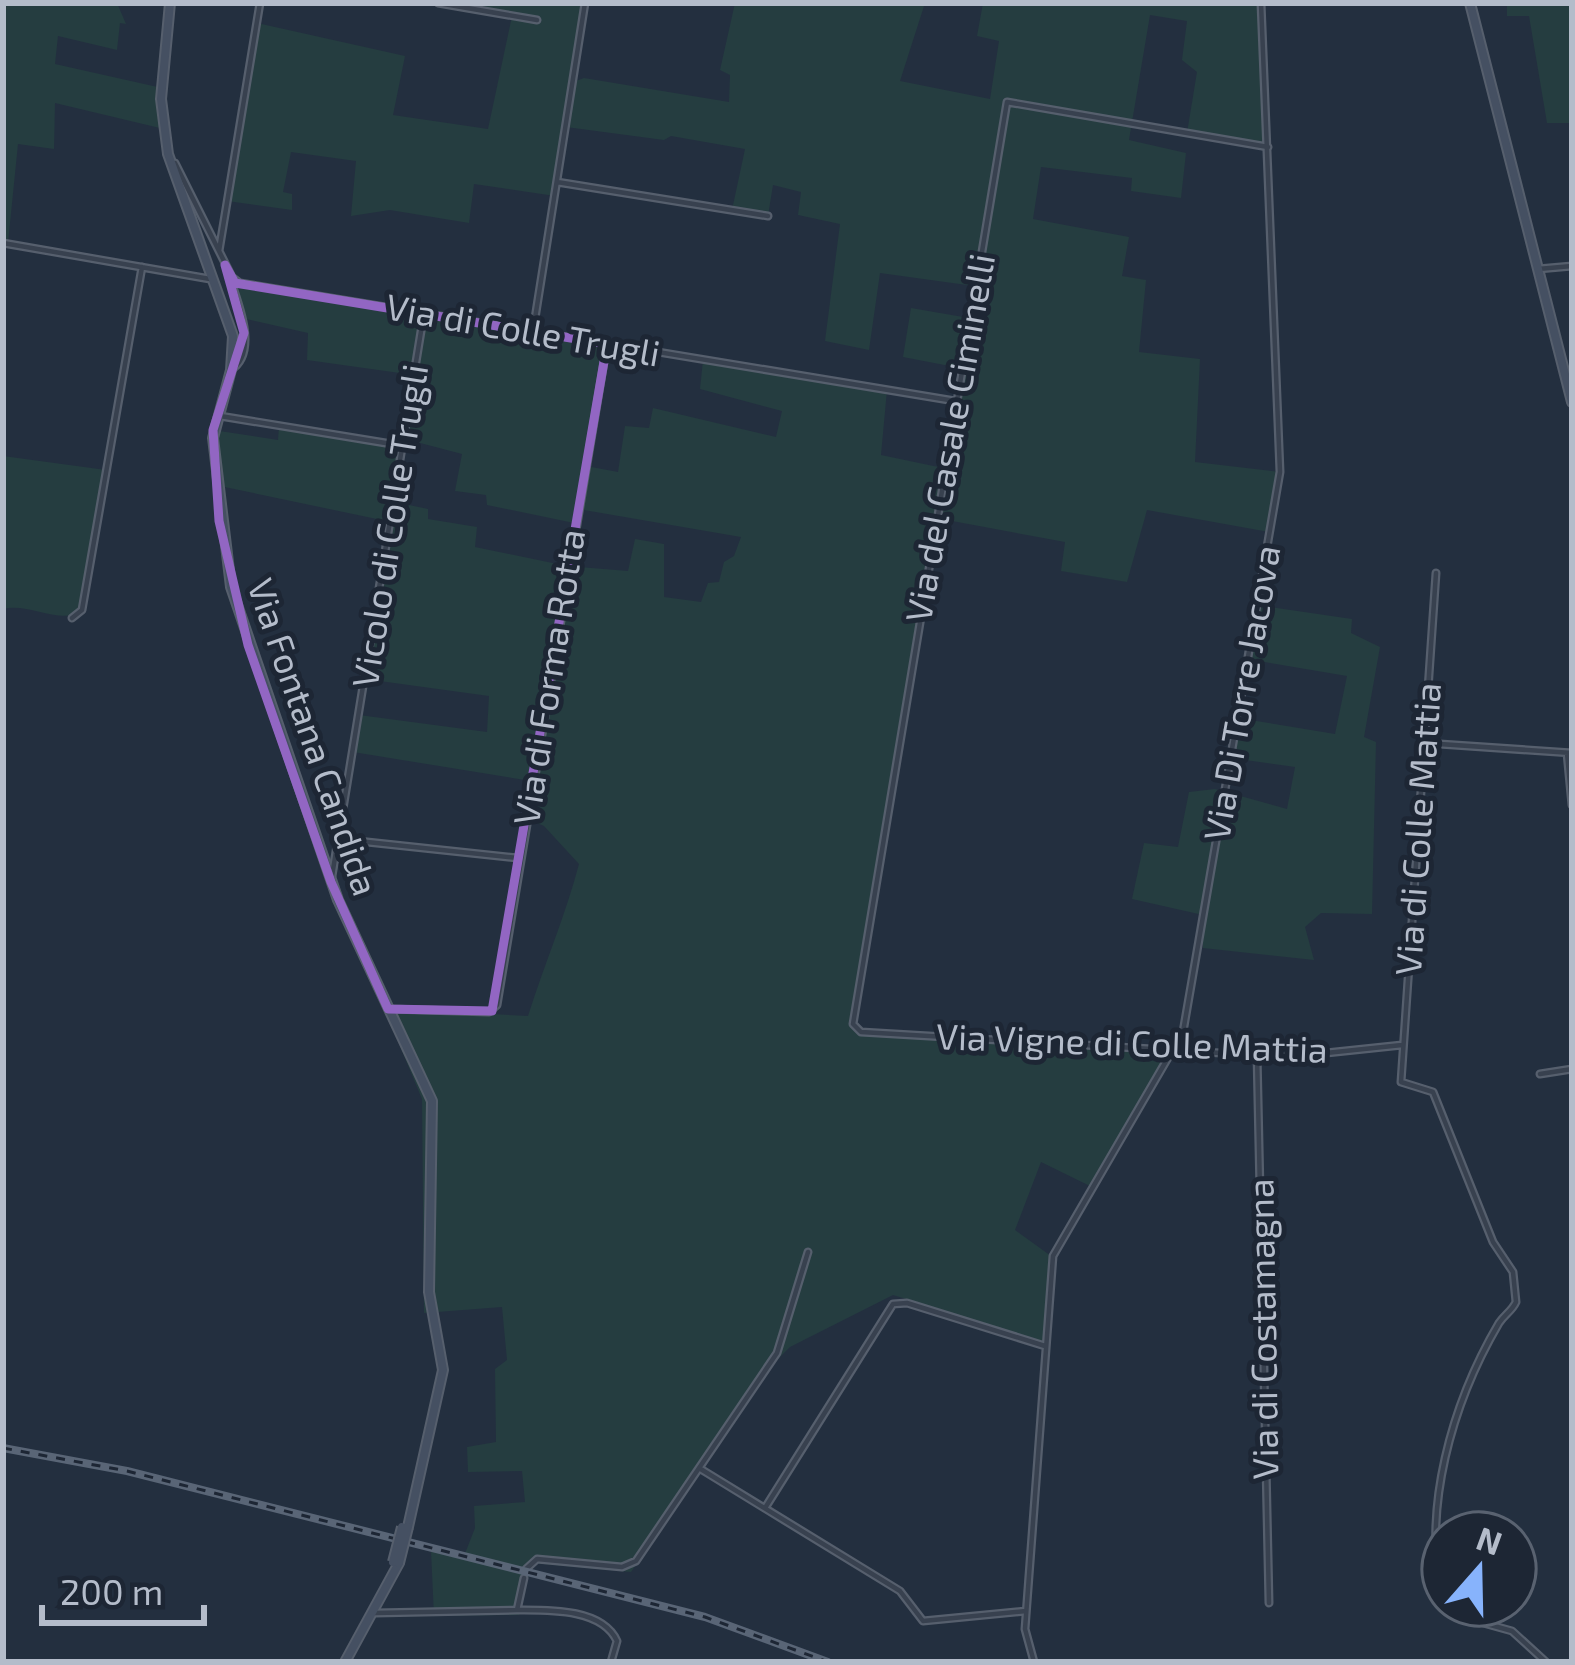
<svg xmlns="http://www.w3.org/2000/svg" width="1575" height="1665" viewBox="0 0 1575 1665" font-family="'Exo 2',sans-serif">
<rect width="100%" height="100%" fill="#232f3f"/>
<!-- green -->
<path fill="#253d40" d="M3,3H117L126,24L120,23L117,50L58,36L55,64L162,88L164,129L55,103L54,149L18,144L8,243H3Z
M481,3H588L573,82L584,78L729,102L730,75L720,70L735,3H925L900,81L990,99L999,41L977,36L983,3H1261L1268,147L1187,133L1197,72L1182,60L1187,21L1150,15L1129,140L1186,153L1181,198L1131,191L1132,178L1041,167L1033,219L1129,237L1122,276L1146,280L1139,352L1200,359L1195,462L1280,472L1269,532L1147,510L1127,582L1061,571L1065,542L936,518L853,1020L862,1032L1175,1049L1092,1187L1041,1162L1015,1230L1051,1256L1044,1342L893,1295L790,1347L773,1364L631,1572L532,1563L519,1615L434,1616L431,1551L464,1556L475,1528L474,1506L525,1502L522,1471L468,1472L467,1447L496,1442L495,1369L507,1360L502,1307L424,1313L422,1099L384,1008L528,1016C545,962 565,917 579,864L544,826L525,818L531,781L353,752L359,715L487,732L489,696L365,679L391,522L215,485L213,430L278,440L279,426L404,446L395,502L428,509V519L477,527L475,547L567,566L628,571L635,539L664,544V597L701,602L708,583L719,582L724,562L734,556L741,537L578,509L574,523L487,505L486,495L455,491L462,454L405,439L414,375L307,360L308,333L242,318L237,282L607,344L586,466L618,472L625,426L649,428L653,408L776,437L782,411L700,389L703,360L887,390L881,455L943,468L960,368L903,357L911,308L969,318L974,286L880,273L869,350L825,341L840,224L798,215L801,192L773,185L768,216L732,210L745,149L671,136L664,140L566,127L555,196L474,184L469,223L390,210L351,216L356,161L291,152L283,192L292,194V210L227,201L257,23L405,56L393,115L488,129L512,16L480,10Z
M1507,3H1572V123H1547L1529,16H1507Z
M3,456L106,470L80,613C55,623 29,603 3,609Z
M1257,605L1352,619L1351,633L1380,647L1364,737L1376,742L1372,914L1321,913L1305,927L1314,960L1203,948V915L1132,899L1144,843L1178,847L1189,792L1215,789L1287,809L1295,767L1231,758L1244,719L1335,734L1347,676L1247,659Z"/>
<g fill="none" stroke-linecap="round" stroke-linejoin="round">
<defs>
<path id="street" d="M438,3L537,20
M1268,147L1007,102L853,1024L861,1032L1288,1057L1402,1045
M175,163L232,277L240,283L955,401
M557,182L768,216
M3,243L210,279
M219,251L260,3
M1538,269L1572,266
M229,276C238,302 259,352 231,370
M533,331L585,3
M220,416L404,446
M1436,573L1401,1082L1433,1092L1493,1242L1513,1272L1516,1302C1512,1311 1505,1314 1499,1323C1452,1403 1421,1510 1443,1601
M72,618L82,610L142,267
M1425,743L1572,753
M1567,753L1572,805
M339,839L518,858
M332,876L424,313
M390,1009L489,1012L497,1005L607,344
M1257,1054L1269,1603
M1540,1074L1572,1069
M699,1468L900,1591L923,1621L1026,1611
M765,1508L893,1304L907,1303L1045,1346
M526,1569L537,1559L622,1567L636,1561L777,1353L808,1252
M1444,1605L1451,1614L1512,1631L1546,1662
M517,1610C548,1610 602,1608 617,1641L611,1662
M375,1613L517,1610L524,1578
M1034,1662L1025,1629L1053,1256L1183,1032L1280,472L1261,3"/>
<path id="secondary" d="M170,3L161,99L168,154L233,336L231,370L213,438L231,587L338,900L432,1101L429,1292L443,1370L408,1527
M1470,3L1572,402
M345,1662L399,1563"/>
</defs>
<!-- street casing -->
<use href="#street" stroke="#565f6d" stroke-width="9"/>
<!-- secondary casing -->
<use href="#secondary" stroke="#565f6d" stroke-width="12"/>
<!-- street -->
<use href="#street" stroke="#38414f" stroke-width="4.5"/>
<!-- secondary -->
<use href="#secondary" stroke="#455062" stroke-width="8"/>
<defs>
<path id="rail" d="M3,1448L127,1471L705,1617L828,1662"/>
</defs>
<!-- rail casing -->
<use href="#rail" stroke="#596576" stroke-width="8"/>
<!-- rail -->
<use href="#rail" stroke="#1d2634" stroke-width="3" stroke-dasharray="9" stroke-linecap="butt"/>
<defs>
<path id="secondary-bridge" d="M393,1562L402,1527
M399,1563L408,1527"/>
</defs>
<!-- secondary-bridge casing -->
<use href="#secondary-bridge" stroke="#565f6d" stroke-width="12" stroke-linecap="butt"/>
<!-- secondary-bridge -->
<use href="#secondary-bridge" stroke="#455062" stroke-width="8"/>
</g>
<!-- marked area -->
<path fill="none" stroke="#9266c3" stroke-width="9" stroke-linejoin="round" d="M225,265L235,283L607,344L492,1011L388,1009L331,882L248,645L219,521L213,430L244,333Z"/>
<g text-anchor="middle" stroke-width="10" stroke-linejoin="round" paint-order="stroke">
<!-- street labels -->
<g font-size="36" fill="#b4bcca" stroke="#1d2634">
<text transform="translate(523 330) rotate(10)" y="13">Via di Colle Trugli</text>
<text transform="translate(950 438) rotate(-80)" y="13">Via del Casale Ciminelli</text>
<text transform="translate(390 526) rotate(-81)" y="13">Vicolo di Colle Trugli</text>
<text transform="translate(549 677) rotate(-81)" y="13">Via di Forma Rotta</text>
<text transform="translate(1242 693) rotate(-80)" y="13">Via Di Torre Jacova</text>
<text transform="translate(313 737) rotate(71)" y="13">Via Fontana Candida</text>
<text transform="translate(1418 829) rotate(-86)" y="13">Via di Colle Mattia</text>
<text transform="translate(1132 1043) rotate(2)" y="13">Via Vigne di Colle Mattia</text>
<text transform="translate(1263 1329) rotate(-91)" y="13">Via di Costamagna</text>
</g>
</g>
<!-- border -->
<rect width="1575" height="1665" fill="none" stroke="#b4bcca" stroke-width="12"/>
<!-- north arrow -->
<g transform="translate(1479 1569) rotate(20)"><circle r="57" fill="#1d2634" stroke="#596270" stroke-width="3"/>
<path d="M0-9L21 45L0 30L-21 45Z" fill="#87b3fc"/>
<text y="-18" font-size="33" font-weight="bold" text-anchor="middle" fill="#b4bcca">N</text>
</g>
<!-- scale -->
<path d="M42 1605v18h162v-18" fill="none" stroke="#b4bcca" stroke-width="6"/>
<text x="60" y="1605" font-size="36" fill="#b4bcca" stroke="#1d2634" stroke-width="9" paint-order="stroke">200 m</text>
</svg>
